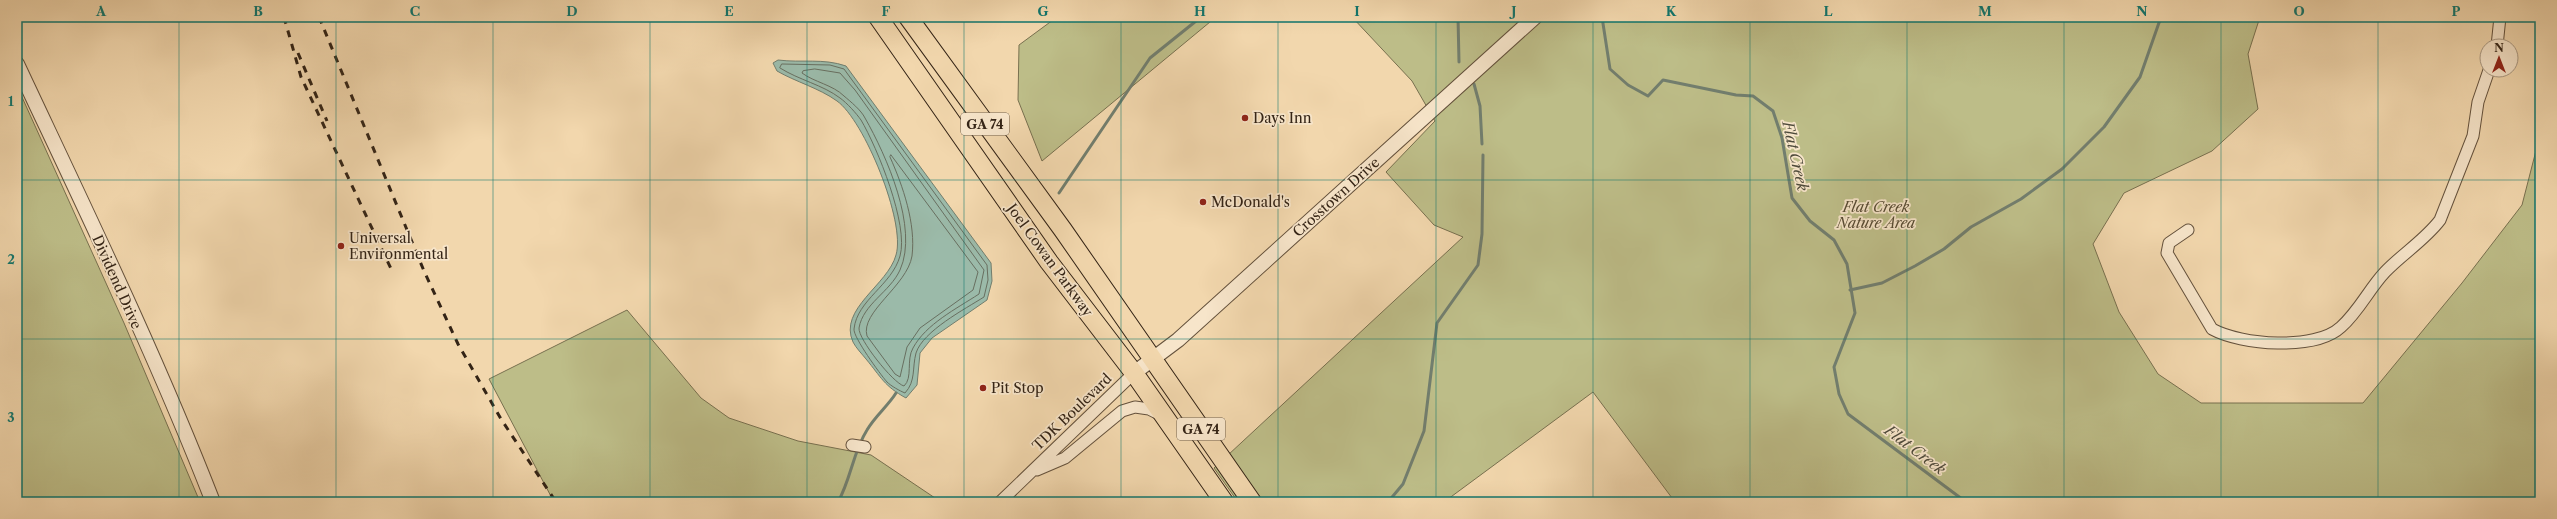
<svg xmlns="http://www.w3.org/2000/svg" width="2557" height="519" viewBox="0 0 2557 519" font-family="'Libre Caslon Text',serif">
<rect width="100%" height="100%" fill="#f2d7ad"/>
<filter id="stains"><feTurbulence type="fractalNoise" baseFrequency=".005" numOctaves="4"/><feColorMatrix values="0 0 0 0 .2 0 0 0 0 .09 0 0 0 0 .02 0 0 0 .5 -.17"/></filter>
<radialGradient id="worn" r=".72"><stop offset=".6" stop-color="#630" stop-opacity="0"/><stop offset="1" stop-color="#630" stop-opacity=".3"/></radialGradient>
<!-- green -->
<path fill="#bdbd88" stroke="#78704f" d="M1057,17H1216L1042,161L1018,100L1019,45Z
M1352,17H2260L2248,54L2258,109L2212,151L2124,193L2093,244L2119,312L2158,374L2201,403H2363L2462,283L2522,205L2540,135V502H1675L1593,392L1444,502H1238L1214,468L1463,237L1434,225L1386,172L1435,121L1412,81Z
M17,86L124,323L200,502H22L17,491Z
M627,310L701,398L729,418L798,441L871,455L941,502H554L489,379Z"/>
<!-- water -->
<path fill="#9bbaa9" stroke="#727e6e" d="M778,60C802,63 823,58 846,66L991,263L992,281L987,300L932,338L920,353L917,385L906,398C884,386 881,377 866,359C862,354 856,348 853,342C838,309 888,285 896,255C906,222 864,120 837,101C819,88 796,82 777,71L773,63Z"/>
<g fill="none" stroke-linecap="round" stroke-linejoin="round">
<!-- shore -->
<path stroke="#686f60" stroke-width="1" d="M782,64L830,65L844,69L987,265L988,280L984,297C965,309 923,331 916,353C912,368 916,381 905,393C900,391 891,386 887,382C880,374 853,337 854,329C857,300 892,285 900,256C909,225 877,147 861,120C856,113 847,103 840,98C823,85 799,80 780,68Z
M815,69L840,73L855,90L984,270L979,294C956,309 926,324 913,348C906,360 913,378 904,386C893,383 858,339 859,328C863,304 890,292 900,270C919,228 886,155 865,118C861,110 851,102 844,96C833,85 814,82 802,73L803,71Z
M891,155L978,272L973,290L920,328L907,347L900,377L895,374L867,336C860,312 907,286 912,256C916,224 903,186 890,157Z"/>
<!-- stream -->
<path stroke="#727e6e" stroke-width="3" d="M1458,17L1459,62
M1602,17L1610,69L1628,85L1648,96L1663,80L1736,95L1753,96L1773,111L1782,138L1792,198L1810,221L1834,240L1847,264L1855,313L1834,367L1839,394L1848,414L1966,502
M1474,84L1480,106L1482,144
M1059,193L1150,58L1201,17
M1850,290L1882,283L1915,266L1944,249L1971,227L2021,199L2062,169L2104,127L2140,77L2161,17
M838,502C851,479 853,452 867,430C875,416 888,406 896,393
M1388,502L1403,484L1424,431L1437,323L1478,265L1482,234L1483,155"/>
<defs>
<path id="minor" d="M2497,46L2500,17
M2188,230L2169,243L2167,253L2212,329C2241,345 2315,351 2341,327C2359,311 2369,289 2385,272C2402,254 2425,240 2440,220L2473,136L2478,102L2489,70
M852,445L865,447
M1037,470L1065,458L1122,411L1135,407L1149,409L1161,415
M1000,502L1134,373"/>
<path id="tertiary" d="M17,64C85,209 155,353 213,502
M1134,373L1178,340L1535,17"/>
<path id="primary" d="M878,17L1049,262L1134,373L1224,502
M908,17L1063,230L1252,502"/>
</defs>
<!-- minor casing -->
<use href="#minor" stroke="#64513c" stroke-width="13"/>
<!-- tertiary casing -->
<use href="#tertiary" stroke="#64513c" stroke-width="16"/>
<!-- primary casing -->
<use href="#primary" stroke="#342416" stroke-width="20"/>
<!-- minor -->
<use href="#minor" stroke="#f7e5ca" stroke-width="11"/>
<!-- tertiary -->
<use href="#tertiary" stroke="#f7e5ca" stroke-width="14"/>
<!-- primary -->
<use href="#primary" stroke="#f2d7ad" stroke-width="18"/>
<!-- rail -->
<path stroke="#342416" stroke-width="3" stroke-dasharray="7 7" stroke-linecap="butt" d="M284,17L301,77L393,273
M319,17L424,271L458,344L501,419L556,502
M298,53L327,121"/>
</g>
<!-- grid -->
<path fill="none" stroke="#0f766e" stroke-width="1" stroke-opacity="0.55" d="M179,17V502M336,17V502M493,17V502M650,17V502M807,17V502M964,17V502M1121,17V502M1278,17V502M1436,17V502M1593,17V502M1750,17V502M1907,17V502M2064,17V502M2221,17V502M2378,17V502M17,180H2540M17,339H2540"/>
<!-- markers -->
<g fill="#8f2418" stroke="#f7e5ca" stroke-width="1.5">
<circle cx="1245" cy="118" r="4"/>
<circle cx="1203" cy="202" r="4"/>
<circle cx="341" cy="246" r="4"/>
<circle cx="983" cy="388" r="4"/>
</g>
<g text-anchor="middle" stroke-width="3.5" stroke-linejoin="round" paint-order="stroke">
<!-- shield labels -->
<g fill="#f7e5ca" stroke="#6e5e4c" stroke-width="1">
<rect x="961" y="113" width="48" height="22" rx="3"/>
<rect x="1177" y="418" width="48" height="22" rx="3"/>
</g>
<g font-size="13" font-weight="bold" fill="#342416">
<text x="985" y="129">GA 74</text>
<text x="1201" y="434">GA 74</text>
</g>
<!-- poi labels -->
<g font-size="14" fill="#342416" stroke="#f7e5ca" text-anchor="start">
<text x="1253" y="123">Days Inn</text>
<text x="1211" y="207">McDonald's</text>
<text x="349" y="243">Universal<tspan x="349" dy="16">Environmental</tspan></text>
<text x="991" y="393">Pit Stop</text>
</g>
<!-- street labels -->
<g font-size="14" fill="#342416" stroke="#f7e5ca">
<text transform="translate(1336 197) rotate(-42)" y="5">Crosstown Drive</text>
<text transform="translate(1050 260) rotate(54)" y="5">Joel Cowan Parkway</text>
<text transform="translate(117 282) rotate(66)" y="5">Dividend Drive</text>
<text transform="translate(1072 412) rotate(-44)" y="5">TDK Boulevard</text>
</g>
<!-- park labels -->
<g font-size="14" font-style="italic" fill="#564a32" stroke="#f7e5ca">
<text x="1876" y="212">Flat Creek<tspan x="1876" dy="16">Nature Area</tspan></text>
</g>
<!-- water labels -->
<g font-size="15" font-style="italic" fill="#4e4a3b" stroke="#f7e5ca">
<text transform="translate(1795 156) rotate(77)" y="5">Flat Creek</text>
<text transform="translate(1915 450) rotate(37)" y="5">Flat Creek</text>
</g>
</g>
<!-- margin -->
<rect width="2557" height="519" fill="none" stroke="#f2d7ad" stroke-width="44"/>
<!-- north arrow -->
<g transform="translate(2499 58)"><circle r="19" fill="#f7e5ca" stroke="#a99882"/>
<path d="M0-3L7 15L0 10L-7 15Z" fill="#8f2418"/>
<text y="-6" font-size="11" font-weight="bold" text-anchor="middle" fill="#342416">N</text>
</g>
<rect x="22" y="22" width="2513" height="475" fill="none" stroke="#0f766e" stroke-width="1.5"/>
<g font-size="13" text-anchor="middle" font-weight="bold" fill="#0f766e">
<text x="101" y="16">A</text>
<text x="258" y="16">B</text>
<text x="415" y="16">C</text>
<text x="572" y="16">D</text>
<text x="729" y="16">E</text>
<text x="886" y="16">F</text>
<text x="1043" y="16">G</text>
<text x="1200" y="16">H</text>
<text x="1357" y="16">I</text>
<text x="1514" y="16">J</text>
<text x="1671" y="16">K</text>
<text x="1828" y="16">L</text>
<text x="1985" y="16">M</text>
<text x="2142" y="16">N</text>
<text x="2299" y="16">O</text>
<text x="2456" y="16">P</text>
<text x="11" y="106">1</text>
<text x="11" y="264">2</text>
<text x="11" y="422">3</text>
</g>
<rect width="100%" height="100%" filter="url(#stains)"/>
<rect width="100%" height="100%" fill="url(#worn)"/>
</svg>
